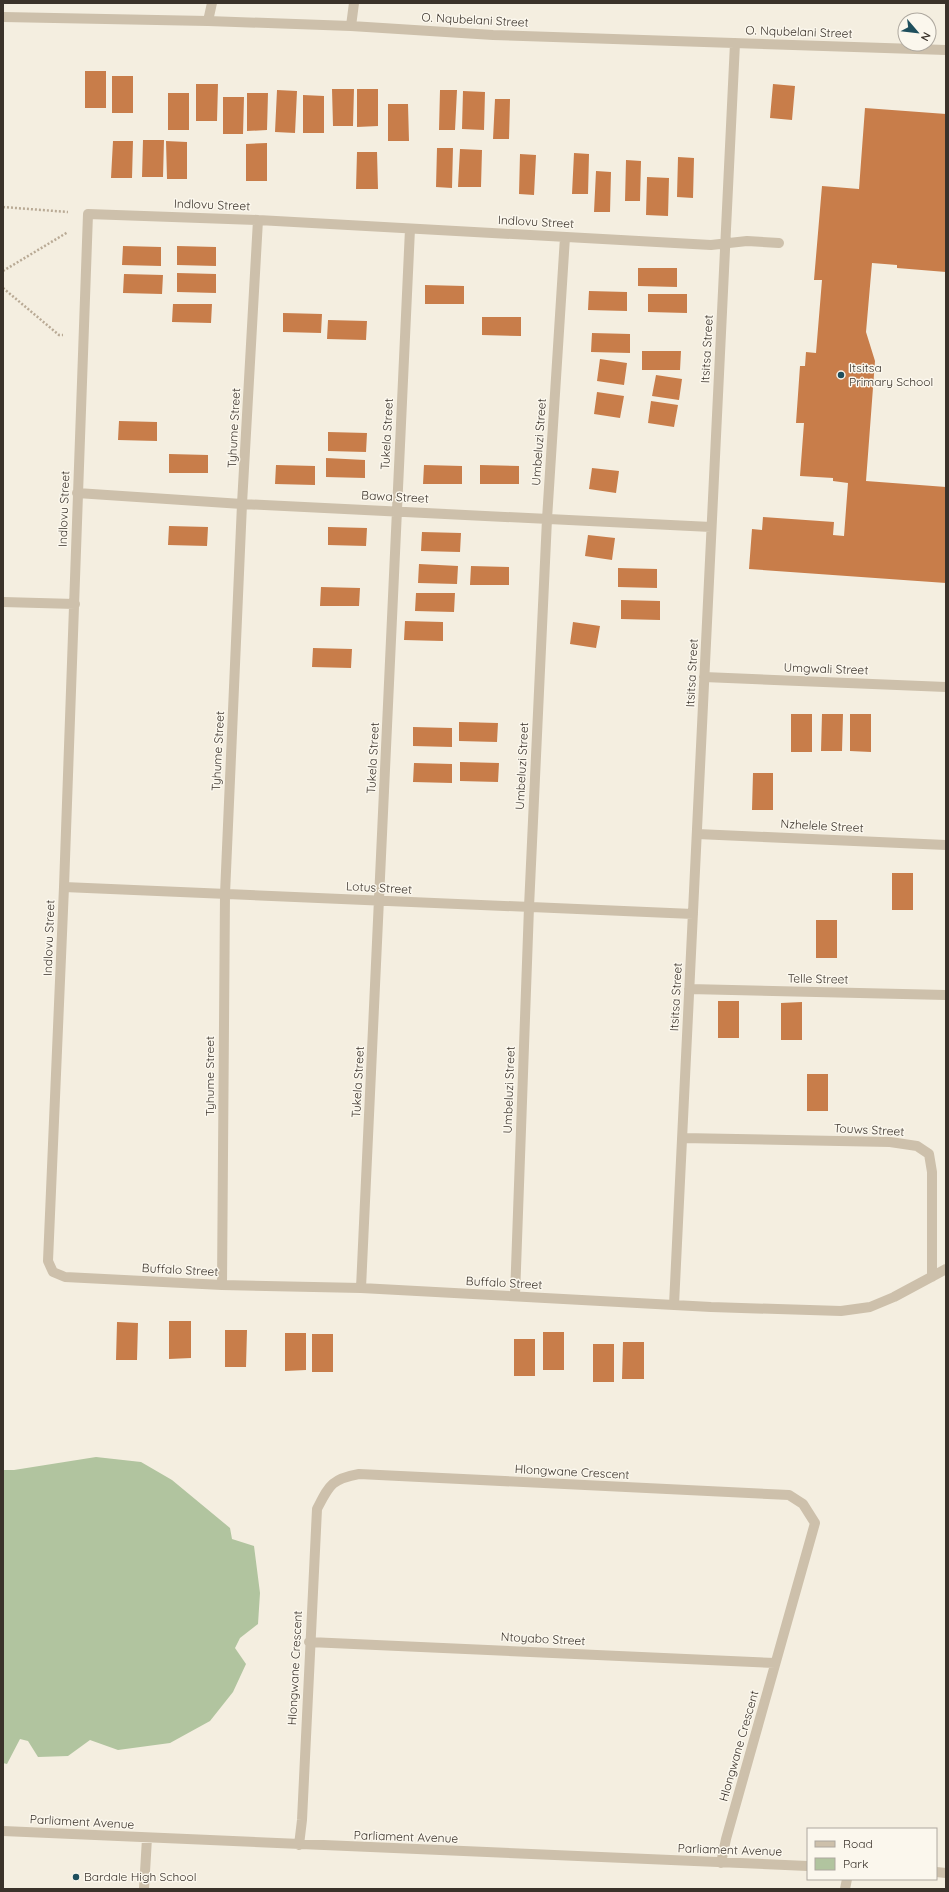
<svg xmlns="http://www.w3.org/2000/svg" width="949" height="1892" viewBox="0 0 949 1892" font-family="Quicksand,sans-serif">
<rect width="100%" height="100%" fill="#f4eee0"/>
<!-- green -->
<path fill="#b1c49f" d="M96,1457L141,1462L172,1480L230,1528L232,1539L254,1546L260,1593L258,1624L240,1638L235,1648L246,1664L233,1692L210,1721L170,1743L118,1750L90,1740L68,1756L38,1757L28,1741L20,1739L7,1764L3,1763V1470H14Z"/>
<!-- building -->
<path fill="#c87d4a" d="M85,71H106V108H85Z
M112,76H133V113H112Z
M196,84H218L217,121H196Z
M773,84L795,86L792,120L770,118Z
M332,89H354L353,126H333Z
M357,89H378V126L357,127Z
M277,90L297,91L295,133L275,132Z
M440,90H457L455,130H439Z
M463,91L485,92L484,130L462,129Z
M168,93H189V130H168Z
M247,93H268L267,130L247,131Z
M303,95L324,96V133H303Z
M223,97H244L243,134H223Z
M495,99H510L509,139H493Z
M388,104H408L409,141H388Z
M865,108L946,114V272L897,268V265L872,263L866,332L875,361L866,481L946,487V583L749,569L752,529L762,530L763,517L834,522L833,535L844,536L848,483L833,481V478L800,476L804,423H796L800,366H805L806,352L816,353L822,280H814L822,186L859,189Z
M143,140H164L163,177H142Z
M113,141H133L132,178H111Z
M166,141L187,142V179H167Z
M267,143V181H246V144Z
M437,148H453L452,188L436,187Z
M460,149L482,150L481,187H458Z
M357,152H377L378,189H356Z
M574,153L589,154L588,194H572Z
M520,154L536,155L534,195L519,194Z
M678,157L694,158L693,198L677,197Z
M626,160L641,161L640,201H625Z
M596,171L611,172L610,212H594Z
M647,177L669,178L668,216L646,215Z
M123,246L161,247V266L122,265Z
M177,246L216,247V266L177,265Z
M638,268H677V287L638,286Z
M177,273L216,274V293L177,292Z
M124,274L163,275L162,294L123,293Z
M425,285L464,286V304H425Z
M589,291L627,292V311L588,310Z
M648,294H687V313L648,312Z
M173,304H212L211,323L172,322Z
M283,313L322,314L321,333L283,332Z
M482,317H521V336L482,335Z
M328,320L367,321L366,340L327,339Z
M592,333L630,334V353L591,352Z
M642,351H681L680,370H642Z
M600,359L627,363L624,385L597,381Z
M656,375L682,379L679,400L652,396Z
M597,392L624,396L620,418L594,414Z
M651,401L678,405L674,427L648,423Z
M119,421L157,422V441L118,440Z
M328,432L367,433L366,452L328,451Z
M169,454L208,455V473H169Z
M326,458L365,460V478L326,477Z
M276,465L315,466V485L275,484Z
M424,465L462,466V484H423Z
M480,465L519,466V484H480Z
M592,468L619,471L616,493L589,489Z
M169,526L208,527L207,546L168,545Z
M328,527L367,528L366,546L328,545Z
M422,532L461,533L460,552L421,551Z
M588,535L615,538L612,560L585,556Z
M419,564L458,566L457,584L418,583Z
M471,566L509,567V585H470Z
M618,568L657,569V588L618,587Z
M321,587L360,588L359,606H320Z
M416,593H455L454,612L415,611Z
M621,600L660,601V620L621,619Z
M405,621L443,622V641L404,640Z
M573,622L600,626L596,648L570,644Z
M313,648L352,649L351,668L312,667Z
M791,714H812V752H791Z
M822,714H843L842,751H821Z
M850,714H871V752L850,751Z
M459,722L498,723L497,742L459,741Z
M413,727L452,728V747L413,746Z
M460,762L499,763L498,782L460,781Z
M414,763L452,764V783L413,782Z
M753,773H773V810H752Z
M892,873H913V910H892Z
M816,920H837V958H816Z
M718,1001H739V1038H718Z
M802,1002V1040H781V1003Z
M807,1074H828V1111H807Z
M169,1321H191V1358L169,1359Z
M117,1322L138,1323L137,1360H116Z
M225,1330H247L246,1367H225Z
M543,1332H564V1370H543Z
M285,1333H306V1370L285,1371Z
M312,1334H333V1372H312Z
M514,1339H535V1376H514Z
M623,1342H644V1379H622Z
M593,1344H614V1382H593Z"/>
<g fill="none" stroke-linecap="round" stroke-linejoin="round">
<!-- path -->
<path stroke="#b9aa95" stroke-width="2.5" stroke-dasharray="2 2" stroke-linecap="butt" d="M3,207L68,212
M3,271L68,232
M3,288L59,335H63"/>
<!-- minor -->
<path stroke="#cdc0ab" stroke-width="10" d="M3,17L208,21L351,26L493,35L946,50
M208,21L212,3
M351,26L354,3
M779,243L747,241L711,245L258,220L88,214L64,887L48,1261L53,1272L65,1277L222,1285L361,1288L711,1307L841,1311L870,1307L894,1297L946,1269
M77,493L242,504L711,527
M3,602L75,604
M704,677L946,687
M697,834L946,845
M64,887L693,914
M689,989L946,995
M682,1138L890,1142L917,1146L929,1154L932,1172V1277
M222,1285L225,894L242,504L258,220
M361,1288L410,229
M515,1296L529,907L547,519L565,237
M674,1305L735,43
M309,1642L775,1663
M3,1831L808,1866
M299,1845L302,1820L317,1509C329,1486 331,1479 359,1474L789,1495L803,1504L815,1523L726,1839L721,1863
M936,1872L946,1873
M144,1889L147,1838
M845,1889L847,1879"/>
</g>
<!-- markers -->
<g fill="#1f4f5d" stroke="#fbf7ed" stroke-width="1.5">
<circle cx="841" cy="375" r="4"/>
<circle cx="76" cy="1877" r="4"/>
</g>
<g text-anchor="middle" stroke-width="3" stroke-linejoin="round" paint-order="stroke">
<!-- street labels -->
<g font-size="12" fill="#3a322a" stroke="#fbf7ed">
<text transform="translate(475 20) rotate(3)" y="4">O. Nqubelani Street</text>
<text transform="translate(799 32) rotate(2)" y="4">O. Nqubelani Street</text>
<text transform="translate(212 205) rotate(2)" y="4">Indlovu Street</text>
<text transform="translate(536 222) rotate(3)" y="4">Indlovu Street</text>
<text transform="translate(707 349) rotate(-87)" y="4">Itsitsa Street</text>
<text transform="translate(234 428) rotate(-87)" y="4">Tyhume Street</text>
<text transform="translate(387 434) rotate(-87)" y="4">Tukela Street</text>
<text transform="translate(539 442) rotate(-86)" y="4">Umbeluzi Street</text>
<text transform="translate(395 497) rotate(3)" y="4">Bawa Street</text>
<text transform="translate(64 509) rotate(-88)" y="4">Indlovu Street</text>
<text transform="translate(826 669) rotate(2)" y="4">Umgwali Street</text>
<text transform="translate(692 673) rotate(-87)" y="4">Itsitsa Street</text>
<text transform="translate(218 751) rotate(-87)" y="4">Tyhume Street</text>
<text transform="translate(373 758) rotate(-87)" y="4">Tukela Street</text>
<text transform="translate(522 766) rotate(-87)" y="4">Umbeluzi Street</text>
<text transform="translate(822 826) rotate(3)" y="4">Nzhelele Street</text>
<text transform="translate(379 888) rotate(3)" y="4">Lotus Street</text>
<text transform="translate(49 938) rotate(-88)" y="4">Indlovu Street</text>
<text transform="translate(818 979) rotate(1)" y="4">Telle Street</text>
<text transform="translate(676 997) rotate(-87)" y="4">Itsitsa Street</text>
<text transform="translate(210 1076) rotate(-90)" y="4">Tyhume Street</text>
<text transform="translate(358 1082) rotate(-87)" y="4">Tukela Street</text>
<text transform="translate(509 1090) rotate(-88)" y="4">Umbeluzi Street</text>
<text transform="translate(869 1130) rotate(3)" y="4">Touws Street</text>
<text transform="translate(180 1270) rotate(3)" y="4">Buffalo Street</text>
<text transform="translate(504 1283) rotate(3)" y="4">Buffalo Street</text>
<text transform="translate(572 1472) rotate(3)" y="4">Hlongwane Crescent</text>
<text transform="translate(543 1639) rotate(3)" y="4">Ntoyabo Street</text>
<text transform="translate(295 1668) rotate(-87)" y="4">Hlongwane Crescent</text>
<text transform="translate(739 1746) rotate(-74)" y="4">Hlongwane Crescent</text>
<text transform="translate(82 1822) rotate(3)" y="4">Parliament Avenue</text>
<text transform="translate(406 1837) rotate(2)" y="4">Parliament Avenue</text>
<text transform="translate(730 1850) rotate(2)" y="4">Parliament Avenue</text>
</g>
<!-- poi labels -->
<g font-size="12" fill="#3a322a" stroke="#fbf7ed" text-anchor="start">
<text x="849" y="372">Itsitsa<tspan x="849" dy="14">Primary School</tspan></text>
<text x="84" y="1881">Bardale High School</text>
</g>
</g>
<!-- border -->
<rect width="949" height="1892" fill="none" stroke="#3a322a" stroke-width="8"/>
<!-- legend -->
<rect x="807" y="1828" width="130" height="52" fill="#fbf7ed" stroke="#aea89f"/>
<rect x="815" y="1841" width="20" height="6" fill="#cdc0ab" stroke="#aea89f"/>
<text x="843" y="1848" font-size="12" fill="#3a322a">Road</text>
<rect x="815" y="1858" width="20" height="12" fill="#b1c49f" stroke="#aea89f"/>
<text x="843" y="1868" font-size="12" fill="#3a322a">Park</text>
<!-- north arrow -->
<g transform="translate(917 32) rotate(118)"><circle r="19" fill="#fbf7ed" stroke="#aea89f"/>
<path d="M0-3L7 15L0 10L-7 15Z" fill="#1f4f5d"/>
<text y="-6" font-size="11" font-weight="bold" text-anchor="middle" fill="#3a322a">N</text>
</g>
</svg>
